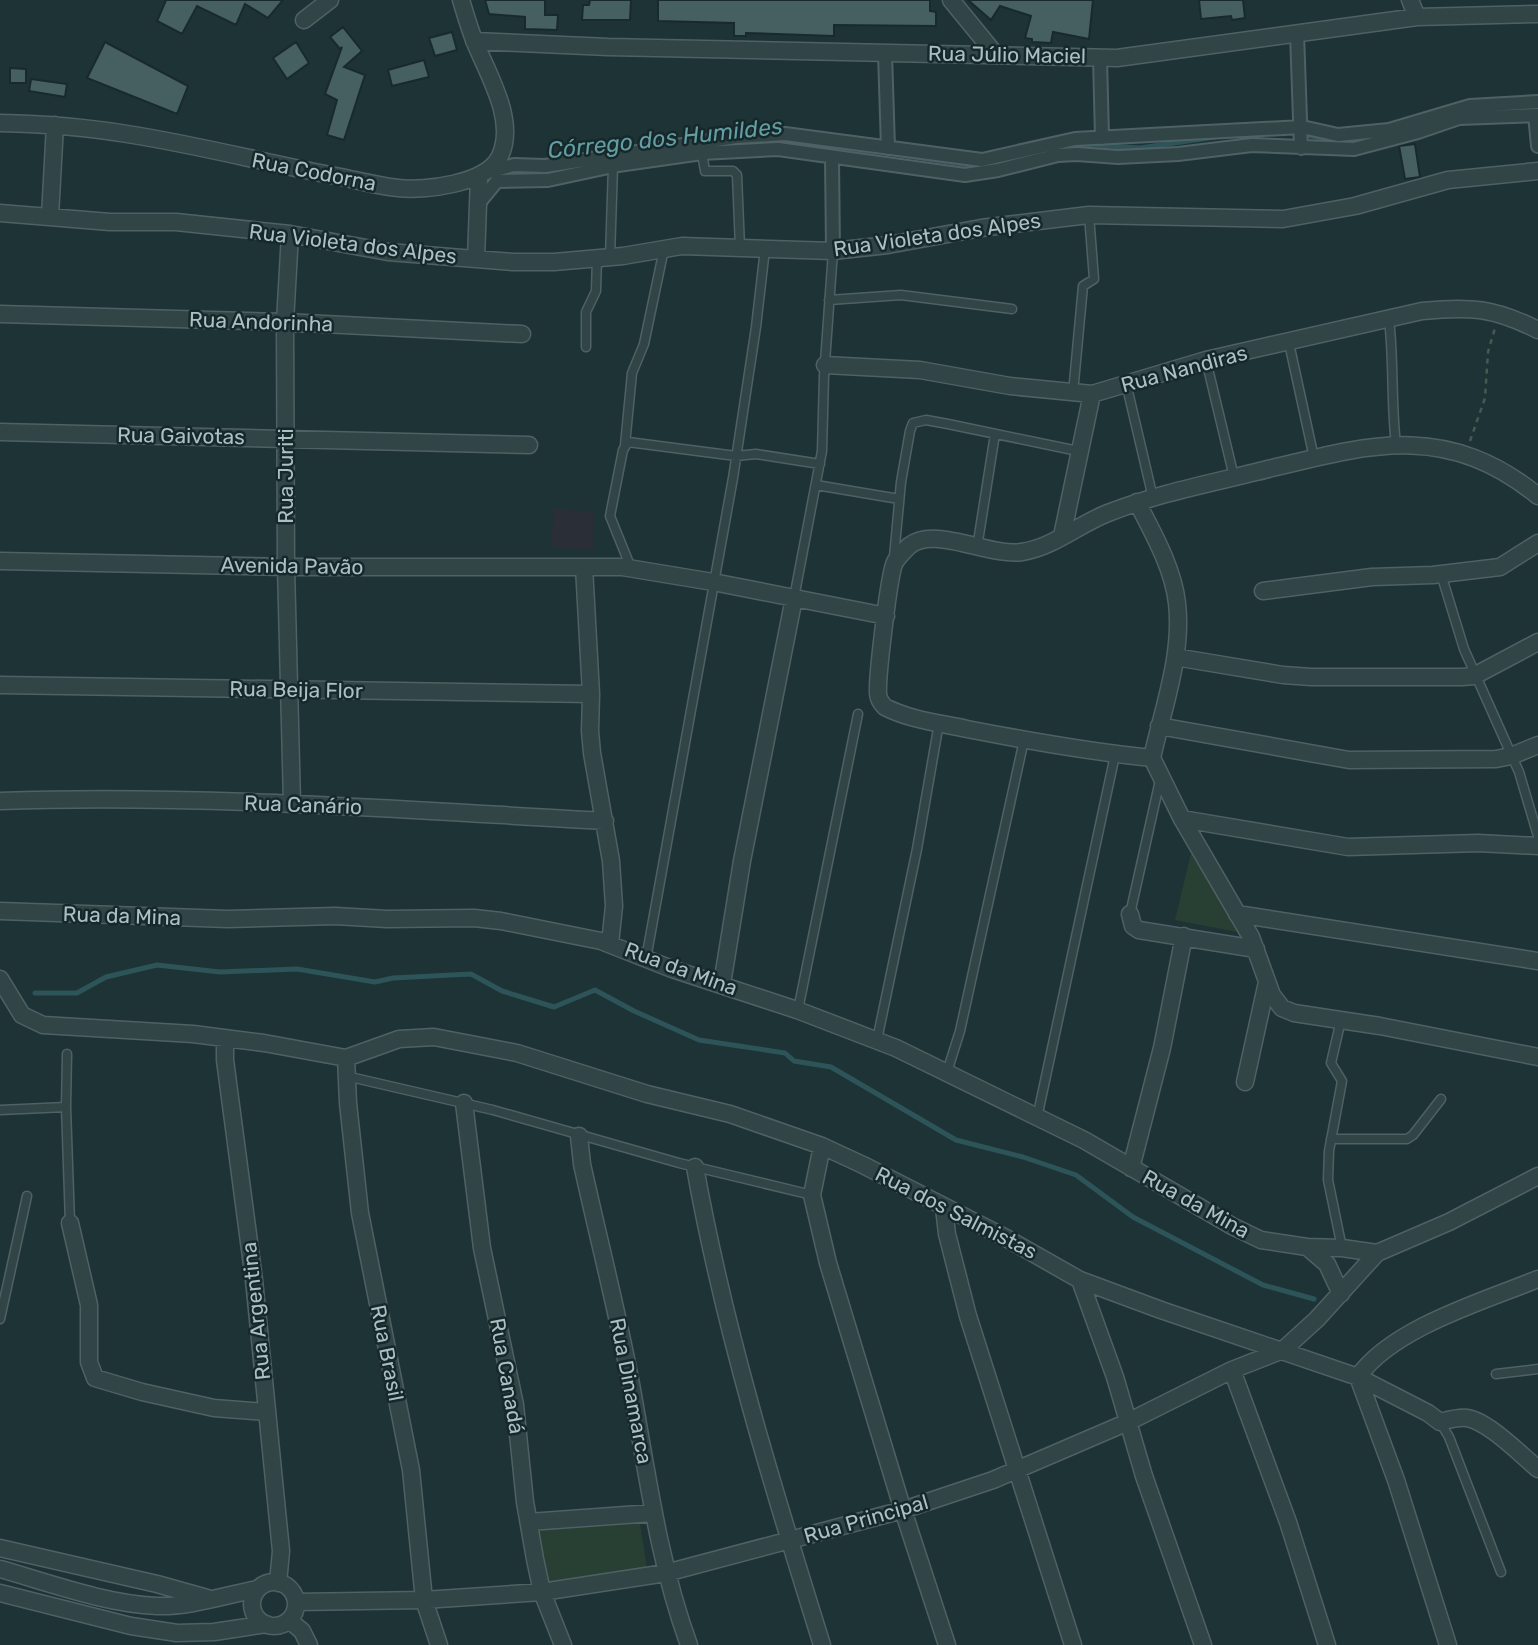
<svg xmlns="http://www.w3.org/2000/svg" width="1538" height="1645" viewBox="0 0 1538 1645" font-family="Rubik,sans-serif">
<rect width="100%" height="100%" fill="#1e3335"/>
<!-- medical -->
<path fill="#292e37" d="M553,508L593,512L594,550L551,548Z"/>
<!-- green -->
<path fill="#283f33" d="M1192,849L1237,932L1175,920Z
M639,1517L647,1569L546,1587L537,1526Z"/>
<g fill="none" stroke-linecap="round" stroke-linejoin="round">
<!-- stream -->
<path stroke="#2d5459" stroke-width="5" d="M1302,134L1336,142L1375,138
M1076,144L1140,148L1215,137
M894,154L983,167L1022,157
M499,175L538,171
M35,993H77L106,977L157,965L220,972L297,969L375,982L393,978L471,974L502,991L554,1007L595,990L634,1011L699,1040L785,1053L794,1061L831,1067L956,1140L1023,1157L1076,1175L1133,1217L1263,1285L1314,1299"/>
</g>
<!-- building -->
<path fill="#465f61" stroke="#192a2c" stroke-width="2" d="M166,0H283L268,18L245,4L236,25L197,6L182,34L157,21Z
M485,0H545V15H558L557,30L525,29V17L489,14Z
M590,0H631L630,20H582L583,5H589Z
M658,0H930V11L936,12V26L834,25V36L746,33V36H734V23L658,21Z
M968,0H1093L1089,39L1053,32L1051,43L1032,42V39L1025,38L1031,16L1000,6L991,20Z
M1199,0H1243L1245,18L1232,20L1231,16L1201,19Z
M343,27L362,51L344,67L365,75L344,140L327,135L337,100L325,94L342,47L340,49L330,37Z
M452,32L457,50L435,56L429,38Z
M105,42L188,86L177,114L87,78Z
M296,42L309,63L287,79L273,58Z
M424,60L429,77L392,86L388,70Z
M10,68L26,69V83H10Z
M31,79L67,84L65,97L29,91Z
M1415,144L1420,177L1405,179L1399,146Z"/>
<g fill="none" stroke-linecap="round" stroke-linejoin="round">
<defs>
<path id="service" d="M702,153L705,171H733L737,175L740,248
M610,257L613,166
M829,300L901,295L1012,309
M1389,319C1394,361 1391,403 1396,445
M1289,343L1314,458
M586,347V312L596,291L597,258
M1206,360L1234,477
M1126,383L1153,498
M1073,393L1083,286L1094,279L1089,215
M625,445L632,373L644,344L664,249
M816,485L899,499
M977,548L995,434
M894,557L901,482L910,431L913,423L926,420L948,424L1078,451
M631,568L610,516L623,450L628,442L736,456L756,454L820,464
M1441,574L1464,649L1519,772L1538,836
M794,598L822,451L824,376L833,251
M1130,914L1160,780
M646,959L733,478L756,327L765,249
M798,1010L858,714
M1341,1020L1331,1063L1342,1081L1329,1151L1328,1180L1342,1248
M877,1040L917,849L939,723
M67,1054L66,1107L70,1223
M947,1072L960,1031L1024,740
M346,1076L493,1110L679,1163L812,1195
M0,1110L66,1107
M1037,1118L1115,755
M1331,1139H1407L1413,1135L1441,1099
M0,1319L27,1196
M1496,1374L1538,1369
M1440,1422L1449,1437L1501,1572"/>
<path id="pedestrian" d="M1297,33L1301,148
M885,53L888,148
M1100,57L1102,138
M1535,115L1538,146
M832,158L833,251
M488,172L514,165L545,166L736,137L785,134L982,160L1075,139L1302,127L1338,135L1389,130L1470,106L1538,102
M478,204L497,181L548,180L618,165L702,153L778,149L965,175L998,170L1058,155L1077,154L1118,157L1178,154L1252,145L1354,149L1418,132L1459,118L1538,115"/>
<path id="minor" d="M951,0L996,55
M1410,0L1417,17
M304,20L330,0
M474,41L608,47L1117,58L1417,17L1538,14
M0,123C43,124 85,127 127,134C199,145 269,164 341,177C360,181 379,186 398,188C425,191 487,184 500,156C517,120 487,73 474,40C469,27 465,13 461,0
M0,213L110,222H176L290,234L388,252L513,262H554L623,256L682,246L833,251L888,245L981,228L1089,215L1283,219L1355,206L1448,180L1538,171
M50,216L55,125
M290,234L285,322L286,567L292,803
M476,259L479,177
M0,314L285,322L522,334
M825,365L920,370L1010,386L1092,394L1206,360L1422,311C1471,306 1494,308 1538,330
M0,432L529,445
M1137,502C1153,533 1173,568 1177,603C1183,655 1163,708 1152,758
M1062,536L1092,394
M0,561L286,567H622L713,582L886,616
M584,567L591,694L590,731L592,753L611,861L614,906L610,944
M1263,591L1372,577L1433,575L1500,567L1538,543
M1181,658L1283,675L1311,677H1462L1474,676L1538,642
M0,685L591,694
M1159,726L1349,760L1496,759L1511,756L1538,745
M1152,758C1090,752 1029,741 967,729C940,723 910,720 885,707C881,703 878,699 878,693C877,678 889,573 895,562C898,557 905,550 909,546C935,525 989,557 1022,552C1054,547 1079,524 1108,513C1156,494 1207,484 1256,472C1364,446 1443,419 1538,496
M1152,758L1182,819L1251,937L1272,995L1282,1008L1294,1013L1380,1026L1538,1057
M0,801C202,794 404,810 605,821
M1182,819L1348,847L1478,843L1538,846
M0,911L228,919L335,916L387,919L474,918L501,921L601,941L672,969L797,1010L896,1048L1084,1140L1232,1226L1261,1240L1307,1247L1342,1248L1377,1253
M1130,914L1133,926L1139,930L1256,949
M1237,914L1538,961
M0,979L22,1015L43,1025L193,1034L264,1043L346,1058L399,1039L434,1037L517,1053L647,1094L730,1114L822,1146L863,1165L1006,1238L1080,1280L1161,1310L1358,1377L1428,1413L1440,1422C1448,1420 1457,1417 1467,1418C1488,1421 1521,1455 1538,1469
M722,984L742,861L794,598
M225,1039V1060L254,1280L281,1551L278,1583
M346,1058L348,1103L360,1213L411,1470L424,1600L439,1645
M1245,1082L1267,982
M464,1103L482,1248L515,1405L525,1502L535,1559L542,1592L563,1645
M579,1136L582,1164C598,1237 617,1310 631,1384C647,1472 658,1560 689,1645
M822,1146L812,1195L828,1263L901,1504L947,1645
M695,1167C724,1329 773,1488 822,1645
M1131,1168L1162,1048L1184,936
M944,1208L947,1234L968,1316L1073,1645
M70,1223L89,1305V1362L95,1378L142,1392L214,1408L267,1412
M1307,1247L1327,1264L1341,1294
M1080,1280L1115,1377L1144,1476L1203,1645
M1232,1370L1288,1522L1327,1645
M529,1522L653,1513
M0,1548L157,1584L207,1598
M0,1569C50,1583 106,1604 157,1606C190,1607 226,1595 258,1589
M252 1604a22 22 0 1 1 44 0a22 22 0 1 1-44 0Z
M0,1593L131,1626L177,1633L214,1632L266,1624
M296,1602L424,1600L542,1592L666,1573L903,1510L993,1480L1128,1422L1232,1370L1283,1350L1317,1319L1377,1253L1449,1222L1538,1176
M289,1620L302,1631L309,1645
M1448,1645L1396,1480L1358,1377C1392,1328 1484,1301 1538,1279"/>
</defs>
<!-- service casing -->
<use href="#service" stroke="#4f6164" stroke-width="11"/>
<!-- pedestrian casing -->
<use href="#pedestrian" stroke="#4f6164" stroke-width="16"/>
<!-- minor casing -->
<use href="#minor" stroke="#4f6164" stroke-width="19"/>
<!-- path -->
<path stroke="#445a52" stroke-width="2.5" stroke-dasharray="5 5" stroke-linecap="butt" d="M1470,441L1485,398L1488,352L1495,328"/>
<!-- service -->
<use href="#service" stroke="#314446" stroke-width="8"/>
<!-- pedestrian -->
<use href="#pedestrian" stroke="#314446" stroke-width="12"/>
<!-- minor -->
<use href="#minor" stroke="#314446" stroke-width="16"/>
</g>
<g text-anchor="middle" stroke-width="5" stroke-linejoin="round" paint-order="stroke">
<!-- street labels -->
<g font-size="21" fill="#abc0c3" stroke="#17282a">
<text transform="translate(1007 55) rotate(1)" y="7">Rua Júlio Maciel</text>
<text transform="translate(314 172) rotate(11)" y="7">Rua Codorna</text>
<text transform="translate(937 235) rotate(-8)" y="7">Rua Violeta dos Alpes</text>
<text transform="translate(353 244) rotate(7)" y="7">Rua Violeta dos Alpes</text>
<text transform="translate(261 322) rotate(2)" y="7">Rua Andorinha</text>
<text transform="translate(1184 369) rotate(-15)" y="7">Rua Nandiras</text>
<text transform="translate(181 436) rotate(1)" y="7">Rua Gaivotas</text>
<text transform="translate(286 476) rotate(-90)" y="7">Rua Juriti</text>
<text transform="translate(292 566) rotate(1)" y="7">Avenida Pavão</text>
<text transform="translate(296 690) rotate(1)" y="7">Rua Beija Flor</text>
<text transform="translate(303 805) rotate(2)" y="7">Rua Canário</text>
<text transform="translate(122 916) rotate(2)" y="7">Rua da Mina</text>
<text transform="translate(681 969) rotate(20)" y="7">Rua da Mina</text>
<text transform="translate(1196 1204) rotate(29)" y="7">Rua da Mina</text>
<text transform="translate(956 1213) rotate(27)" y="7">Rua dos Salmistas</text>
<text transform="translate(256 1311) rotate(-96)" y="7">Rua Argentina</text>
<text transform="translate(387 1353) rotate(79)" y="7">Rua Brasil</text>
<text transform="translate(507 1376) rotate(80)" y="7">Rua Canadá</text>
<text transform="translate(631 1391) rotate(79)" y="7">Rua Dinamarca</text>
<text transform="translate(866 1519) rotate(-16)" y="7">Rua Principal</text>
</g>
<!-- water labels -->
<g font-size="23" font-style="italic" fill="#629ea4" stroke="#17282a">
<text transform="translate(665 138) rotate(-6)" y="8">Córrego dos Humildes</text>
</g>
</g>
</svg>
